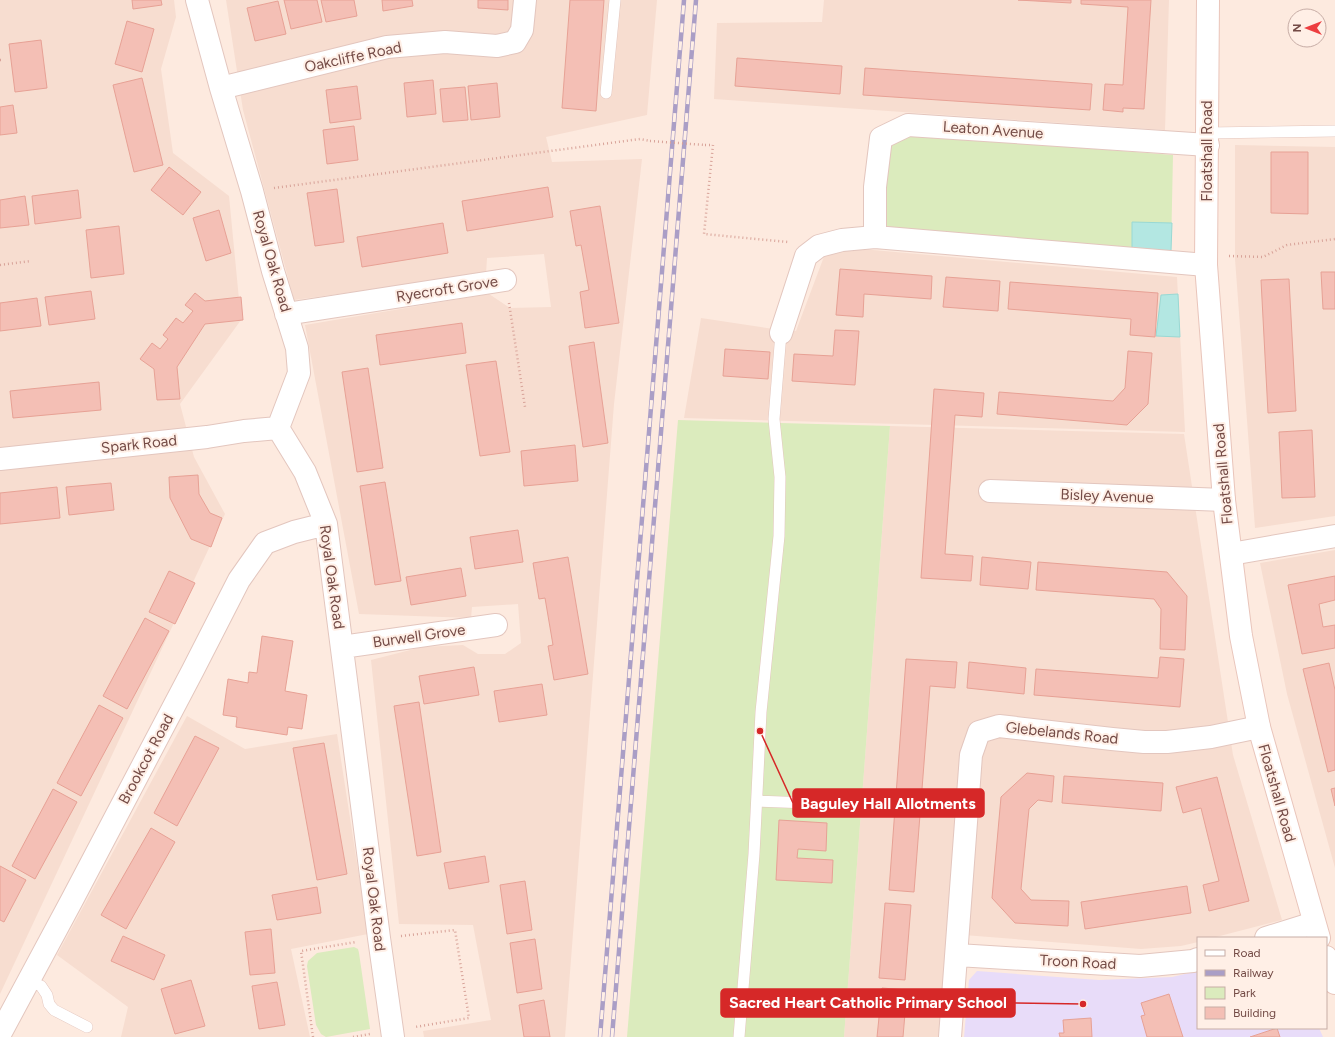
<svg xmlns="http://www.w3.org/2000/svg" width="1335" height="1037" viewBox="0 0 1335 1037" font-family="Figtree,sans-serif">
<rect width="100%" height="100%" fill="#fdeadf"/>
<!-- residential -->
<path fill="#f7ddd0" d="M0,0H174L176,17L161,69L173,153L229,196L241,320L180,404L194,457L225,514L0,994Z
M226,0H657L647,115L546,137L552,162L642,159L614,404L565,1037H424L423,1031L491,1020L473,925L399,924L371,660L422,647L463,645L478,654H505L521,643L518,604L472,607L471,618L359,614L305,325L489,294L510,308L551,307L544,254L487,258L486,274L294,300L243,110Z
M824,0H1169L1165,130L714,99L717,23L822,22Z
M1235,145L1335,147V516L1255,528L1235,259Z
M828,246L1177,277L1185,432L684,418L701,318L780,330L796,331Z
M890,426L1184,434L1233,755L1282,920L1212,938H1198V942L1181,946L1141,949L951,934L943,1037H844Z
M1335,550V868L1287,694L1260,563Z
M187,716L245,749L337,734L368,934L291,949L310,1037H121L128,1007L57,955Z"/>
<!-- education -->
<path fill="#e8dcf9" d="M977,971L1099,980L1172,977L1198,971V1028H1319L1323,1037H964L969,980Z"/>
<!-- green -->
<path fill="#dbebbd" d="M891,133L1173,155L1171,251L875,228Z
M678,420L890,426L844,1037H627Z
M354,947L358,949L359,953L370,1029L326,1037L321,1034L316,1025L307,966L308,961L317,953Z"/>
<!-- water -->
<path fill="#b3e7e2" stroke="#99d9d4" d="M1132,222L1172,223L1171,251L1132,248Z
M1178,294L1180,337L1156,336L1161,295Z"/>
<!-- building -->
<path fill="#f4bfb5" stroke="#e7a195" d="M132,0H161L162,5L133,9Z
M284,0H317L322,22L291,29Z
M321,0H354L357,16L326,22Z
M382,0H412L413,6L383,11Z
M478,0H508V10L478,8Z
M570,0H604L596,111L562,108Z
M1018,0H1071V3Z
M1081,0H1151L1144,109L1123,108V112L1103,110L1105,84L1123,85L1128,7L1081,4Z
M278,1L286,34L255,41L247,8Z
M127,21L154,29L142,72L115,64Z
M41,40L47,88L15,92L9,44Z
M737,58L842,66L840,94L735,86Z
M865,68L1092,84L1090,110L863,95Z
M142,78L163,165L134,172L113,85Z
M433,80L436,114L407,117L404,83Z
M497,83L500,117L471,120L468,86Z
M357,86L361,119L330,123L326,90Z
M465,87L468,120L443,122L440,89Z
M13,105L17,133L0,135V107Z
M354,126L358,160L327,164L323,130Z
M1271,152H1308V214L1271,213Z
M169,167L201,192L183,215L151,190Z
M548,187L553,217L467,231L462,201Z
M337,189L344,242L315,246L307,193Z
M78,190L81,218L35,224L32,196Z
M25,196L29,225L0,228V200Z
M600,206L619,323L585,328L580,292L589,290L581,245L576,246L570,211Z
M219,210L231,253L206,261L193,218Z
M443,223L448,253L362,267L357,237Z
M119,226L124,274L91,278L86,230Z
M840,269L932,276L931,299L864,294L863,317L836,315Z
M1321,272H1335V309H1323Z
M946,277L1000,281L998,311L943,307Z
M1289,279L1296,411L1268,413L1261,280Z
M1010,282L1158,293L1155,337L1130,335L1131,319L1008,309Z
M91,291L95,319L49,325L45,297Z
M195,293L205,301L241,297L243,320L205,324L177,367L180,399L157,400L154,369L140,359L152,343L160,349L168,339L163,335L176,318L183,323L193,311L185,305Z
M37,298L41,326L0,331V303Z
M462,323L466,353L380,365L376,335Z
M835,330L859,331L855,385L792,381L794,354L833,356Z
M594,342L608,443L583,447L569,346Z
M725,349L770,352L768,379L723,376Z
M1128,351L1152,353L1148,404L1127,425L997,414L999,392L1113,401L1125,388Z
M496,361L510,452L480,456L466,365Z
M368,368L383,468L357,472L342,372Z
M99,382L101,410L13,418L10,391Z
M934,389L984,393L982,417L955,415L945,554L973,556L971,581L921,578Z
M1312,430L1315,497L1282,498L1279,432Z
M575,445L578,481L524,486L521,451Z
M198,475L199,494L210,513L222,518L211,547L191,539L170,498L169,477Z
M385,482L401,581L375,585L360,486Z
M111,483L114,510L69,515L66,487Z
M57,487L60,518L0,524V493Z
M518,530L523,562L475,569L470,537Z
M568,557L588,674L554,680L548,646L553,645L545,598L539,599L533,563Z
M982,557L1031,562L1028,589L980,585Z
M1038,562L1167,572L1187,596L1185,650L1160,649L1161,609L1154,599L1036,590Z
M461,568L466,596L411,605L406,577Z
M169,571L195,583L175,624L149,612Z
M1335,576V600L1319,604L1323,627L1335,625V648L1302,654L1288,585Z
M145,618L169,631L127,709L103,696Z
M262,636L293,641L285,691L307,695L302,729L288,727L287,735L236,727L237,717L223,715L228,679L248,683L249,672L257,673Z
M1160,657L1184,659L1180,707L1034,695L1036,669L1158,678Z
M906,659L957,662L955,688L930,686L914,892L889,890Z
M969,662L1026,668L1024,694L967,688Z
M1329,663L1335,690V770L1328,772L1303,669Z
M474,667L479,695L424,704L419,676Z
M542,684L547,715L499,722L494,691Z
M419,702L441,852L417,856L394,706Z
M99,705L123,718L81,796L57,783Z
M195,736L219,748L177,826L154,813Z
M324,743L347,874L317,880L293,748Z
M1027,773L1054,776L1052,802L1038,800L1029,809L1021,889L1031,900L1069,901L1068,926L1015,923L992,898L1001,797Z
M1064,776L1163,783L1161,811L1062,803Z
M1217,777L1249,901L1209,911L1203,885L1219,881L1201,808L1183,813L1176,787Z
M1335,788V806L1331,789Z
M53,789L77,802L35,879L12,866Z
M779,820L827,823L826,851L798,849L797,858L833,860L832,883L776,880Z
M151,828L175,842L126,929L101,915Z
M485,856L489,882L449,889L444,863Z
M0,866L26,880L4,922L0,920Z
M525,881L532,930L507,934L500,885Z
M1187,886L1191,913L1085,929L1081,902Z
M317,887L321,913L277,920L272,895Z
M885,903L911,905L905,980L879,978Z
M271,929L275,973L250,975L245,932Z
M123,936L165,955L154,980L111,961Z
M535,939L542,989L517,993L510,943Z
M191,980L205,1026L175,1034L161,989Z
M277,982L285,1025L259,1029L252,986Z
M882,988L907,990L903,1037H877Z
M1169,994L1183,1037H1147L1141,1016L1145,1015L1141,1003Z
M544,1000L550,1037H524L519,1005Z
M1091,1018L1092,1037H1060L1059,1033H1064L1063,1020Z
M1277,1028L1280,1037H1250Z"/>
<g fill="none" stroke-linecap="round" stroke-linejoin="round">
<defs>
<path id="lane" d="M606,93L615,0
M1208,133L1335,131
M757,801L834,804
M29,981L41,986L47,995L49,1004L54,1010L87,1027
M739,1037L754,854L761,712L779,536L780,477L774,419L781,333"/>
<path id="street" d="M197,0L221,88L252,191L273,271L297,348L299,373L278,428
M221,88L387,47L445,42L497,46L515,42L522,30L525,0
M1206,265L875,237V187L881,138L908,125L1208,145
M286,314L505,280
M781,333L806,256L819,246L842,240L875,237
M278,428L305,472L326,524L379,938L393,1037
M0,459L207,437L244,431L278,428
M990,491L1224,500
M1231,554L1335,536
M342,647L496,625
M1266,938L1314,923
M957,955L1140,966L1193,961L1198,959
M0,1034L72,900L193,670L239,580L265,543L294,532L326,524
M950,1037L971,755L979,732L999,726L1112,739L1144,742H1167L1211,737L1259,727"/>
<path id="secondary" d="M1208,0L1206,265L1224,500L1241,636L1259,727L1319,938
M1326,957L1335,983"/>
</defs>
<!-- lane casing -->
<use href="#lane" stroke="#e3c6be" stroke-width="12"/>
<!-- street casing -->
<use href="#street" stroke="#e3c6be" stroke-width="24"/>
<!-- secondary casing -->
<use href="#secondary" stroke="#e9c5bb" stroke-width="24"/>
<!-- path -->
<path stroke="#d8a399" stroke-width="2.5" stroke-dasharray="1 3" stroke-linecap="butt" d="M0,60H3
M705,145H713L704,234L788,242
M274,188L640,139L650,141
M1229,256L1263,257L1287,245L1335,239
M0,265L31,261
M509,303L525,407
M401,936L455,930L469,1018L415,1027
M313,1037L301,951L356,942
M353,1037L370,1034"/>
<!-- lane -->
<use href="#lane" stroke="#fff" stroke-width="11"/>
<!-- street -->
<use href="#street" stroke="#fff" stroke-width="22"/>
<!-- secondary -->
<use href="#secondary" stroke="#fff" stroke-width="22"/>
<defs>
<path id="rail" d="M600,1037L684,0
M612,1037L696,0"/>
</defs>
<!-- rail casing -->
<use href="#rail" stroke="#aa9ec6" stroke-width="4.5"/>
<!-- rail -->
<use href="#rail" stroke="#ffefe6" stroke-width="3" stroke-dasharray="9" stroke-linecap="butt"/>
<!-- path-bridge -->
<path stroke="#d8a399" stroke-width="2.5" stroke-dasharray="1 3" stroke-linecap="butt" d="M650,141L705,145"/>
</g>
<g text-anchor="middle" stroke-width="4" stroke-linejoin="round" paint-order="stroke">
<!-- street labels -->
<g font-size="15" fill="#744b46" stroke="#ffefe6">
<text transform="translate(353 57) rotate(-12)" y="5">Oakcliffe Road</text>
<text transform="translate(993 130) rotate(4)" y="5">Leaton Avenue</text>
<text transform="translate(1207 151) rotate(-90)" y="5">Floatshall Road</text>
<text transform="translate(272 261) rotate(74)" y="5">Royal Oak Road</text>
<text transform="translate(447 289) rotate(-9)" y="5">Ryecroft Grove</text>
<text transform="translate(139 444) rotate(-6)" y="5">Spark Road</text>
<text transform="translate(1223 474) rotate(-95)" y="5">Floatshall Road</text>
<text transform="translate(1107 496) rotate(2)" y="5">Bisley Avenue</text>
<text transform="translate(332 577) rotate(82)" y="5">Royal Oak Road</text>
<text transform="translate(419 636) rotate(-8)" y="5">Burwell Grove</text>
<text transform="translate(1062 733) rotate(6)" y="5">Glebelands Road</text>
<text transform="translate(146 759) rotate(-62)" y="5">Brookcot Road</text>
<text transform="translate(1277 793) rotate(74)" y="5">Floatshall Road</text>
<text transform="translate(374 899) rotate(83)" y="5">Royal Oak Road</text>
<text transform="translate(1078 962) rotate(3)" y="5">Troon Road</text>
</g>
</g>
<!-- callouts -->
<path fill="none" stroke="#d62828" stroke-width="1.5" d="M760 731L793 803M1083 1004L1015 1003"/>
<g fill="#d62828" stroke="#ffefe6" stroke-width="1.5">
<circle cx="760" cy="731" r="4"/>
<circle cx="1083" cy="1004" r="4"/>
</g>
<g fill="#d62828" stroke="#d62828" stroke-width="1.5">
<rect x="793" y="789" width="191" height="28" rx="4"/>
<rect x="721" y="989" width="294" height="28" rx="4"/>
</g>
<g font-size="16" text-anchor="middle" font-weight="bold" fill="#fff">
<text x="888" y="809">Baguley Hall Allotments</text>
<text x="868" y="1008">Sacred Heart Catholic Primary School</text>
</g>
<!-- legend -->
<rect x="1197" y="937" width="130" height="92" fill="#ffefe6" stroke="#c7ada6"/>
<rect x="1205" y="950" width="20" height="6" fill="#ffffff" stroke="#c7ada6"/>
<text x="1233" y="957" font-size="12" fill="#744b46">Road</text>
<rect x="1205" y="970" width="20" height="6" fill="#aa9ec6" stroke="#c7ada6"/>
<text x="1233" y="977" font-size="12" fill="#744b46">Railway</text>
<rect x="1205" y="987" width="20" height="12" fill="#dbebbd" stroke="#c7ada6"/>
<text x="1233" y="997" font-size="12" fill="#744b46">Park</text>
<rect x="1205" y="1007" width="20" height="12" fill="#f4bfb5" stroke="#c7ada6"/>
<text x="1233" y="1017" font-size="12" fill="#744b46">Building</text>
<!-- north arrow -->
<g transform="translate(1307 28) rotate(270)"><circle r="19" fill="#ffefe6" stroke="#c7ada6"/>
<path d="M0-3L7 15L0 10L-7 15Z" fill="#ed3e40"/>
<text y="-6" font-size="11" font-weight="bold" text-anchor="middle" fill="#744b46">N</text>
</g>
</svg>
